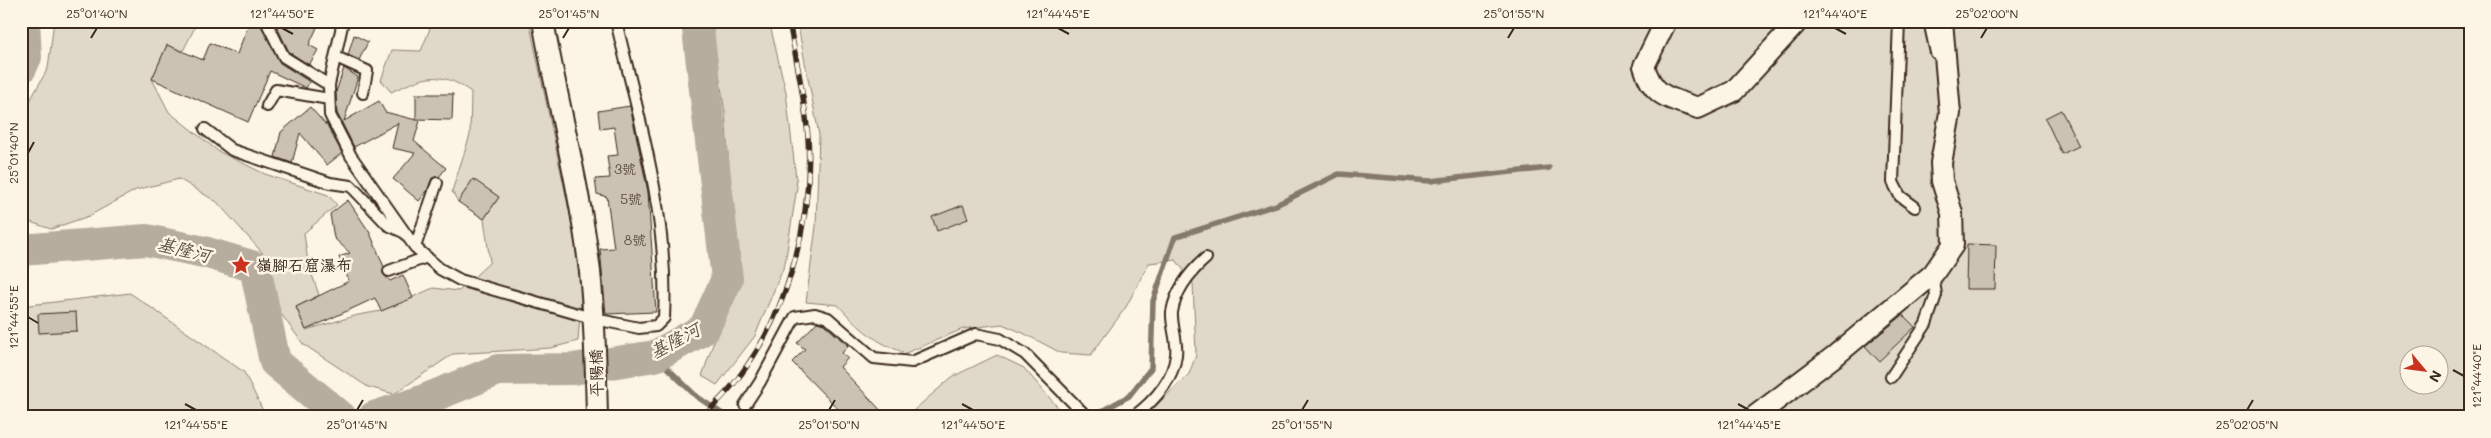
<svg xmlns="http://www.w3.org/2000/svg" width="2491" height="438" viewBox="0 0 2491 438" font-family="Mali,'LXGW WenKai TC',sans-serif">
<rect width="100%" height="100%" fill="#fcf5e5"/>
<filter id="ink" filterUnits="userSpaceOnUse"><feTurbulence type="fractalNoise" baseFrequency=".02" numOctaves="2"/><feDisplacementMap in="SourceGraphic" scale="10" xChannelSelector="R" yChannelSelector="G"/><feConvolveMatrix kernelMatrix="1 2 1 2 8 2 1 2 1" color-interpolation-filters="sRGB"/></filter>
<g filter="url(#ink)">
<!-- green -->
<path fill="#e0d8c8" stroke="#8e8173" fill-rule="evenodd" d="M54,21H198L183,51L167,45L152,79L169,112L218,151L265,174L328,195L337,205L304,233L308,263L319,295L296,307L306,330L358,315L381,311L433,288L459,291L490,262L484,219L499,197L473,180L458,202L452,191L470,135L471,92C439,69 424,77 391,92L381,80L392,50L421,51L433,21H529L583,276L578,341L551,348L453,354L394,394L368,387L303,344L276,307L266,257L217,202L179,179L136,190L89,216L51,229L21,219V117L48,68Z
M711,21H769L786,92L797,187L785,264L755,336L717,385L702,376L737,274L725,113Z
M797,21H2470V417H1144L1189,374L1196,355L1193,283L1176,260L1149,263L1126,307L1091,355L1061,353L1023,333L1002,324L963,329L906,353C875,343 860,329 838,305L806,302L816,226L819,135ZM2408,356H2438V386H2408Z
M130,293L244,372L266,417H21V306Z
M997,355L1024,368L1066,417H906L952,377Z"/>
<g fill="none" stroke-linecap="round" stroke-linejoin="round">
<!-- stream -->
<path stroke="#85796b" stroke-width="5.5" d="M655,356L696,396L727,417
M1102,411L1129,396L1151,368L1153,301L1175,237L1276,205L1339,174L1430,181L1549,168"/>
<!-- river -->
<path stroke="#b7ad9e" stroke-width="32" d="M21,68L26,57L24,21
M21,250L146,240L204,252L255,267L275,362L341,417
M374,417L414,404L498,370L573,369L655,356L704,329L727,279L697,21"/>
</g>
<!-- building -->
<path fill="#ccc2b3" stroke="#3b2a1e" d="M250,21H259L280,63L310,82L306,88L270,71L248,122L152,79L167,45L203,60L210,43L237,54Z
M274,21H320L309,45L318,50L309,65L289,52Z
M354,35L368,42L359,60L348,55Z
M344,68L358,77L344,121L379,101L385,112L420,121L414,141L446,168L439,177L432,178L427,191L419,201L393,179L415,153L392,148L398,123L354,147L337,113L336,92Z
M416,94H453L452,120L416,119Z
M630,106L648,192L656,312L606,314L600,249L614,248L607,197L597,194L595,179L610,178L607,156L618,155L614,127L600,129L598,111Z
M310,107L326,125V123L342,153L327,165L300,133L292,163L275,157L281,132Z
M2061,110L2079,146L2062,154L2045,118Z
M473,179L499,197L484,219L458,202Z
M348,200L370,233L384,267L383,274L390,281L403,275L413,298L381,311L375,298L306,330L296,307L349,281L339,257L350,253L334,238L330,214Z
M963,205L968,219L937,231L932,217Z
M1967,244L1996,245L1995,289H1966Z
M76,312L77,331L39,333L38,314Z
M1903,315L1915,327L1879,361L1865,346Z
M817,322L824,324L848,346L842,353L848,358L840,367L887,417H846L792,362L805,349L797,343Z"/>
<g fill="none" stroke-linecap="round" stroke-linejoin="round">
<defs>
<path id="service" d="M266,21L284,57L329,85
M343,21L329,85L330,115L351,156L415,247L440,269L460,280L595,319L639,328L656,326L664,318C669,217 639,118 616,21
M1899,21L1893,182L1900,196L1915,207
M1929,21L1936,53
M336,57L367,71L363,93
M267,106L276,90L329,99
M205,129L232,150L330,183L351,186L388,225L403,232
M415,247L437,183
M389,271L427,257
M1891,377L1926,324L1936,295L1933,274
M745,405L760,382L795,317L815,314L828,318L874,358L912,362L976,334L1000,339L1025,354L1087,417
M1133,417C1153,402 1173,381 1176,355C1178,341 1171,326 1172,312C1176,289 1190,272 1206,258"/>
<path id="minor" d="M543,21C558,105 580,188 590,272C595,320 596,368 597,417
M1666,21L1644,66C1653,98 1670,98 1698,108L1734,91L1798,21
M1754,417L1836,355L1933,274L1953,245L1952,213L1942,181L1941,163L1950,113L1942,21"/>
</defs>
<!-- service casing -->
<use href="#service" stroke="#3b2a1e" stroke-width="14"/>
<!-- minor casing -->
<use href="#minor" stroke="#3b2a1e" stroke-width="24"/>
<!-- service -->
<use href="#service" stroke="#fcf5e5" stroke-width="10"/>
<!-- minor -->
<use href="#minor" stroke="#fcf5e5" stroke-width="20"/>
<defs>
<path id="rail" d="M703,417C715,404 729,391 739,377C789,311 813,219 808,137C805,98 796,60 789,21"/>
</defs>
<!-- rail casing -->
<use href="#rail" stroke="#3b2a1e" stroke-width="5.5"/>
<!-- rail -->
<use href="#rail" stroke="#fcf5e5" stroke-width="4" stroke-dasharray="11" stroke-linecap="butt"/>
</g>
</g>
<!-- ticks -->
<path fill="none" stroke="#3b2a1e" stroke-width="2" d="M282,28L293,34M1058,28L1069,34M1835,28L1846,34M91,38L97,28M563,38L569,28M1508,38L1514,28M1981,38L1987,28M28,153L34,142M28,317L38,323M2453,370L2464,376M185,404L196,410M962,404L973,410M1738,404L1749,410M357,410L363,400M829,410L835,400M1302,410L1308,400M2247,410L2253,400"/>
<!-- icons -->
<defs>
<symbol id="sight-bare" viewBox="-9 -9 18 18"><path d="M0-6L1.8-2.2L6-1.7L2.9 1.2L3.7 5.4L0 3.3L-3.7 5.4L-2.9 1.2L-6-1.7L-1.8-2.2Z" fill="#c8321e" stroke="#fcf5e5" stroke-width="2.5" paint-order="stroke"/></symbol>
</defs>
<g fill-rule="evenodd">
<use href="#sight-bare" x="227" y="251" width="28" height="28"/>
</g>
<g text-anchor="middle" stroke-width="5" stroke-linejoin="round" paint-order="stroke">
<!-- number labels -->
<g font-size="14" fill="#5f5043">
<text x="625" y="174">3號</text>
<text x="631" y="204">5號</text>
<text x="635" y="245">8號</text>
</g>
<!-- poi labels -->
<g font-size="16" fill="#3b2a1e" stroke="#fcf5e5" text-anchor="start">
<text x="256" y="271">嶺腳石窟瀑布</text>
</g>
<!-- street labels -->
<g font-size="16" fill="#3b2a1e" stroke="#fcf5e5">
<text transform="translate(596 373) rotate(-91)" y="6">平陽橋</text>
</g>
<!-- water labels -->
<g font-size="18" font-style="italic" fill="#605144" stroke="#fcf5e5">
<text transform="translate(184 250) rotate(14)" y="6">基隆河</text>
<text transform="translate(675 341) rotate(-28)" y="6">基隆河</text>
</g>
</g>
<!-- margin -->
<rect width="2491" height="438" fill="none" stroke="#fcf5e5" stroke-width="55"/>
<!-- north arrow -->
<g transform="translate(2424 370) rotate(119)"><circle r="24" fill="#fcf5e5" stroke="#afa495"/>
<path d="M0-4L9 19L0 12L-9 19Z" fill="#c8321e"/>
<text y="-8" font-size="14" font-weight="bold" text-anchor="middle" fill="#3b2a1e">N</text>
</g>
<rect x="28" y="28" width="2436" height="382" fill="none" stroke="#3b2a1e" stroke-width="2"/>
<g font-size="12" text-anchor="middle" fill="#3b2a1e">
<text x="97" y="18">25°01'40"N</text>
<text x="282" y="18">121°44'50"E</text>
<text x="569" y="18">25°01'45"N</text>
<text x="1058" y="18">121°44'45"E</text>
<text x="1514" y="18">25°01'55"N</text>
<text x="1835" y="18">121°44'40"E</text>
<text x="1987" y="18">25°02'00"N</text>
<text transform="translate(14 153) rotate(-90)" y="4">25°01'40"N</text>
<text transform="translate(14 317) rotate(-90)" y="4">121°44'55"E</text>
<text transform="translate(2477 376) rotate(-90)" y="4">121°44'40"E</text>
<text x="196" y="429">121°44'55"E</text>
<text x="357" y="429">25°01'45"N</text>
<text x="829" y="429">25°01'50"N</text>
<text x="973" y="429">121°44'50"E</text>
<text x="1302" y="429">25°01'55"N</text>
<text x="1749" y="429">121°44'45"E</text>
<text x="2247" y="429">25°02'05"N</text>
</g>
</svg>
